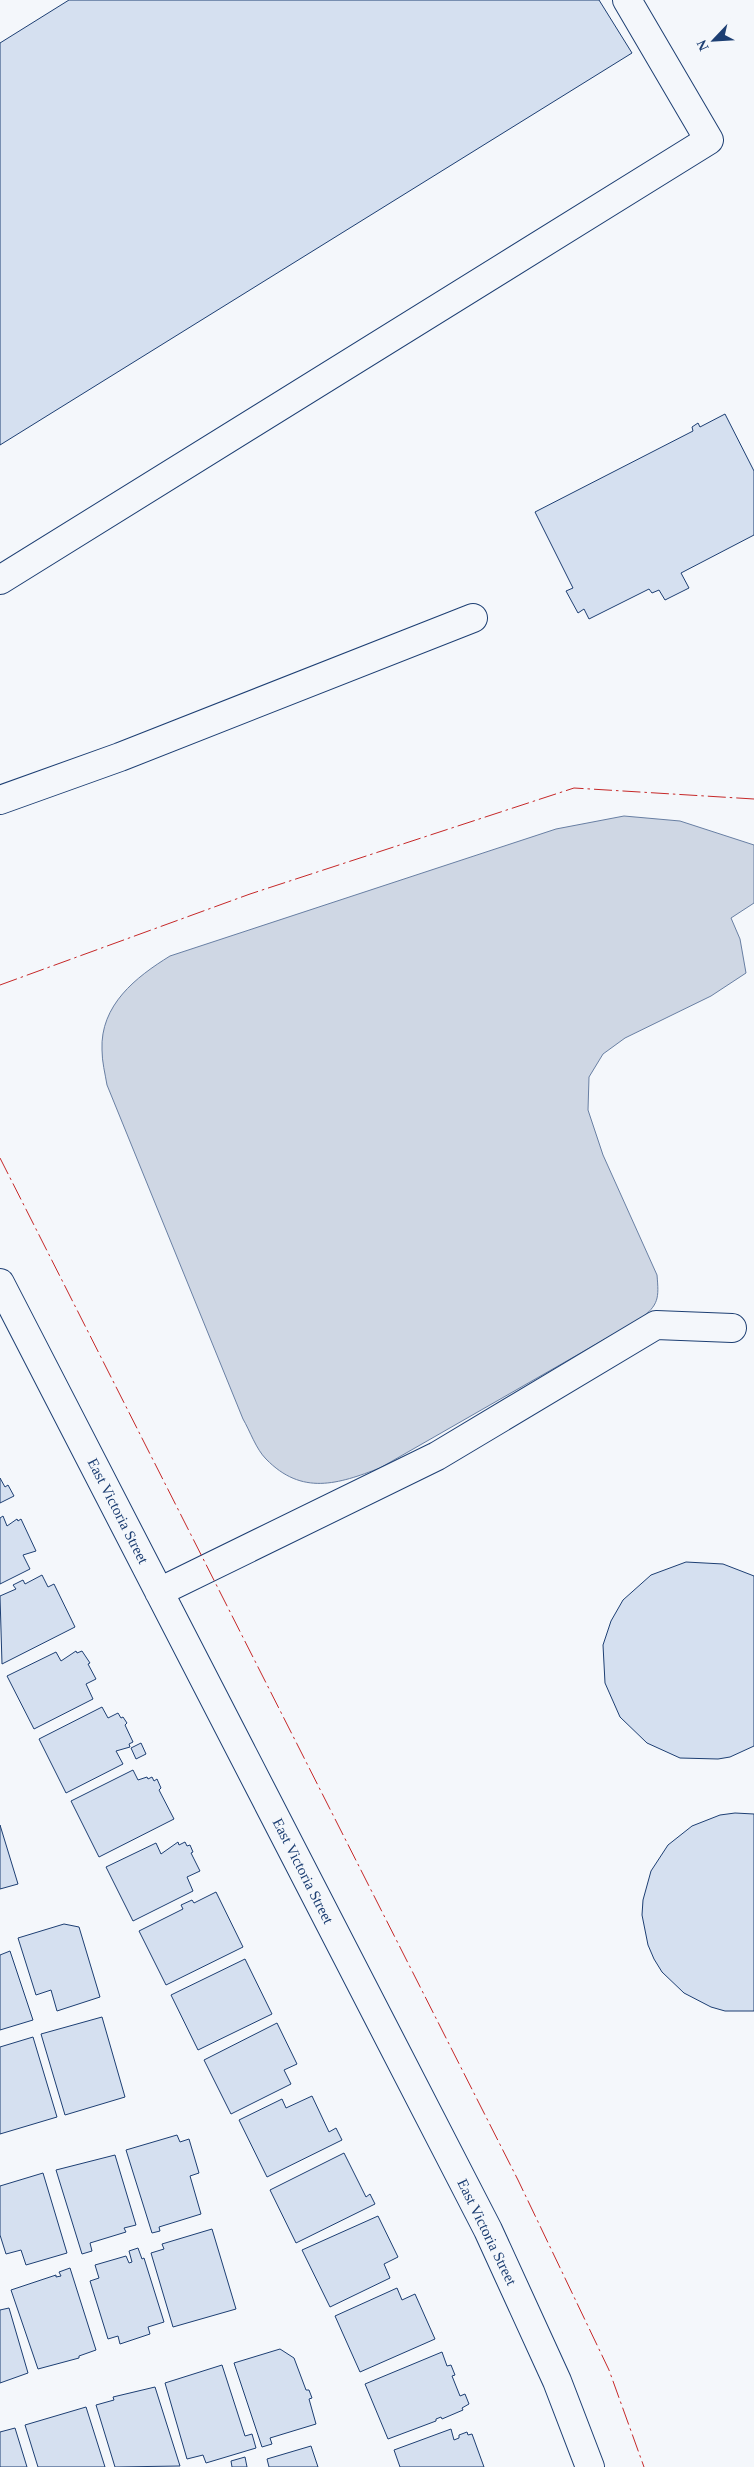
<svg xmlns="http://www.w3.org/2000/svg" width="754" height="2467" viewBox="0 0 754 2467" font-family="Georgia,serif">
<rect width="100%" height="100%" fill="#f4f7fb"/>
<!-- water -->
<path fill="#cfd7e4" stroke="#687fa3" d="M624,816L680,821L754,845V903L731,918L740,939L746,973L711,996L625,1038L603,1054L589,1077L588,1110L603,1155L657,1275C659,1298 659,1305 640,1319L380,1468C338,1484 302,1496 266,1459C256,1449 250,1431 243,1419L107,1085C105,1073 102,1062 102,1050C100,1005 136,977 170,956L556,829Z"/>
<!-- building -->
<path fill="#d5e0f0" stroke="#1d3f73" d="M69,0H599L632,53L0,445V43Z
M725,414L754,471V535L681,573L689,588L665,600L659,590L652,593L649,589L589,619L584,609L578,613L566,591L573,588L535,512L693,431L692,427L698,423L700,427Z
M0,1478L5,1487L8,1485L14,1496L0,1503Z
M3,1516L7,1526L17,1519L18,1521L21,1519L36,1551L23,1555L30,1569L0,1584V1518Z
M686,1562L723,1564L754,1576V1746L730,1757L718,1759L680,1758L647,1743L620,1717L605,1683L603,1645L611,1621L623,1600L651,1575Z
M42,1575L48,1587L54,1584L75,1627L2,1664L0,1596L16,1589L13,1585L23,1580L25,1584Z
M76,1651L77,1653L82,1651L90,1663L88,1664L96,1679L86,1684L93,1699L34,1729L7,1676L56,1652L61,1661Z
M102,1707L108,1718L118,1713L121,1718L123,1717L127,1723L125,1725L133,1742L129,1744L130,1747L116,1751L123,1764L66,1793L39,1739Z
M141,1743L146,1754L136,1759L131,1748Z
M133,1770L138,1780L147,1777L148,1779L152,1777L154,1781L157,1779L161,1788L159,1790L174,1819L99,1857L71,1801Z
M735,1813L754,1814V2011H725L711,2007L684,1993L662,1972L654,1959L648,1945L642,1915L643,1900L651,1871L668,1845L692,1826L720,1815Z
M0,1825L18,1884L0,1889Z
M178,1842L179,1845L185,1842L187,1846L190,1845L193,1852L191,1853L200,1871L187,1877L193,1891L133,1921L106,1867L156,1843L161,1854Z
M216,1892L243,1947L166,1985L139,1931L183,1909L181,1905L192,1900L194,1903Z
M64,1924L79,1927L100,1997L57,2011L51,1990L36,1995L18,1938Z
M10,1951L33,2020L0,2030V1955Z
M245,1959L272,2014L198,2050L171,1995Z
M102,2017L125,2097L65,2115L41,2034Z
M277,2023L297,2064L284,2070L291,2084L231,2114L204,2060Z
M33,2037L57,2117L0,2134V2047Z
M312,2096L329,2132L336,2128L342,2140L267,2177L239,2120L282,2099L286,2108Z
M177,2135L180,2142L189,2139L199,2173L190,2176L201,2214L159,2227L160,2231L152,2233L126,2150Z
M344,2153L366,2197L370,2194L375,2204L296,2243L270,2190Z
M115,2155L136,2225L124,2228L126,2232L90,2243L92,2251L82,2254L56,2170Z
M43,2173L67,2253L26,2265L21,2250L6,2254L0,2235V2186Z
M378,2216L398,2257L384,2264L390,2278L330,2307L302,2250Z
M212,2229L236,2309L173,2327L151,2253L164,2249L162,2244Z
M138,2248L142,2259L144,2258L164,2322L148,2327L150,2334L120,2344L118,2336L108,2339L90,2281L99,2278L95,2265L126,2256L129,2263L132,2262L129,2251Z
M70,2268L96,2350L79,2356V2358L38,2369L11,2290L56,2275V2277L61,2276L59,2272Z
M397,2288L402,2300L415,2294L435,2339L360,2372L335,2316Z
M9,2308L28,2373L0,2383V2310Z
M280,2349L294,2358L306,2390H309L312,2398L309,2399L316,2424L270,2438L272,2444L262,2447L234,2363Z
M442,2352L447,2366L451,2365L455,2375L452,2376L460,2396L465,2394L469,2404L462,2408L463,2410L442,2419L441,2417L436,2419V2421L388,2439L365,2384Z
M222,2365L245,2436L252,2434L256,2448L206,2463L203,2455L187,2459L165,2383Z
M155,2387L180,2466L115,2467L96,2405L114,2400L113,2397Z
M86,2407L105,2467H38L25,2425Z
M15,2428L27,2467H0V2432Z
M451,2429L454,2440L459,2438V2435L467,2432L468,2435L472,2434L484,2467H400L394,2450Z
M311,2446L318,2467H269L267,2459Z
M245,2457L247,2467H232L231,2461Z"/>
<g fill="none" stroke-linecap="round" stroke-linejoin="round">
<defs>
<path id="minor" d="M0,580L709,140L627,0
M0,800L120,757L473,618
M0,1283L488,2230L557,2381L590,2467
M159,1592L437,1456L656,1325L732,1328"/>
</defs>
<!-- minor casing -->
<use href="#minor" stroke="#1d3f73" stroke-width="30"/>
<!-- minor -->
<use href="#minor" stroke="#f4f7fb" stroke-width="28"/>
<!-- power -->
<path stroke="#c62828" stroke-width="1" stroke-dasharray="18 4 2.5 4" stroke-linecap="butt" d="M0,985L250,894L574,788L754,799
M0,1158L518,2180L609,2370L644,2467"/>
</g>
<g text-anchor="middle" stroke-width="4" stroke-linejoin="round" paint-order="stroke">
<!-- street labels -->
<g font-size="15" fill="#1d3f73" stroke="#f4f7fb">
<text transform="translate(118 1511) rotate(63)" y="5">East Victoria Street</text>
<text transform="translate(303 1871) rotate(63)" y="5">East Victoria Street</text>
<text transform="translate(487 2232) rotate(64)" y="5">East Victoria Street</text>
</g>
</g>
<!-- north arrow -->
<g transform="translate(714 40) rotate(245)" stroke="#f4f7fb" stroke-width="4" paint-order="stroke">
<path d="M0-4L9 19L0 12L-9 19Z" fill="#1d3f73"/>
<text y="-8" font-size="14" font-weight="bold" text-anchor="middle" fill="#1d3f73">N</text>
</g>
</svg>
